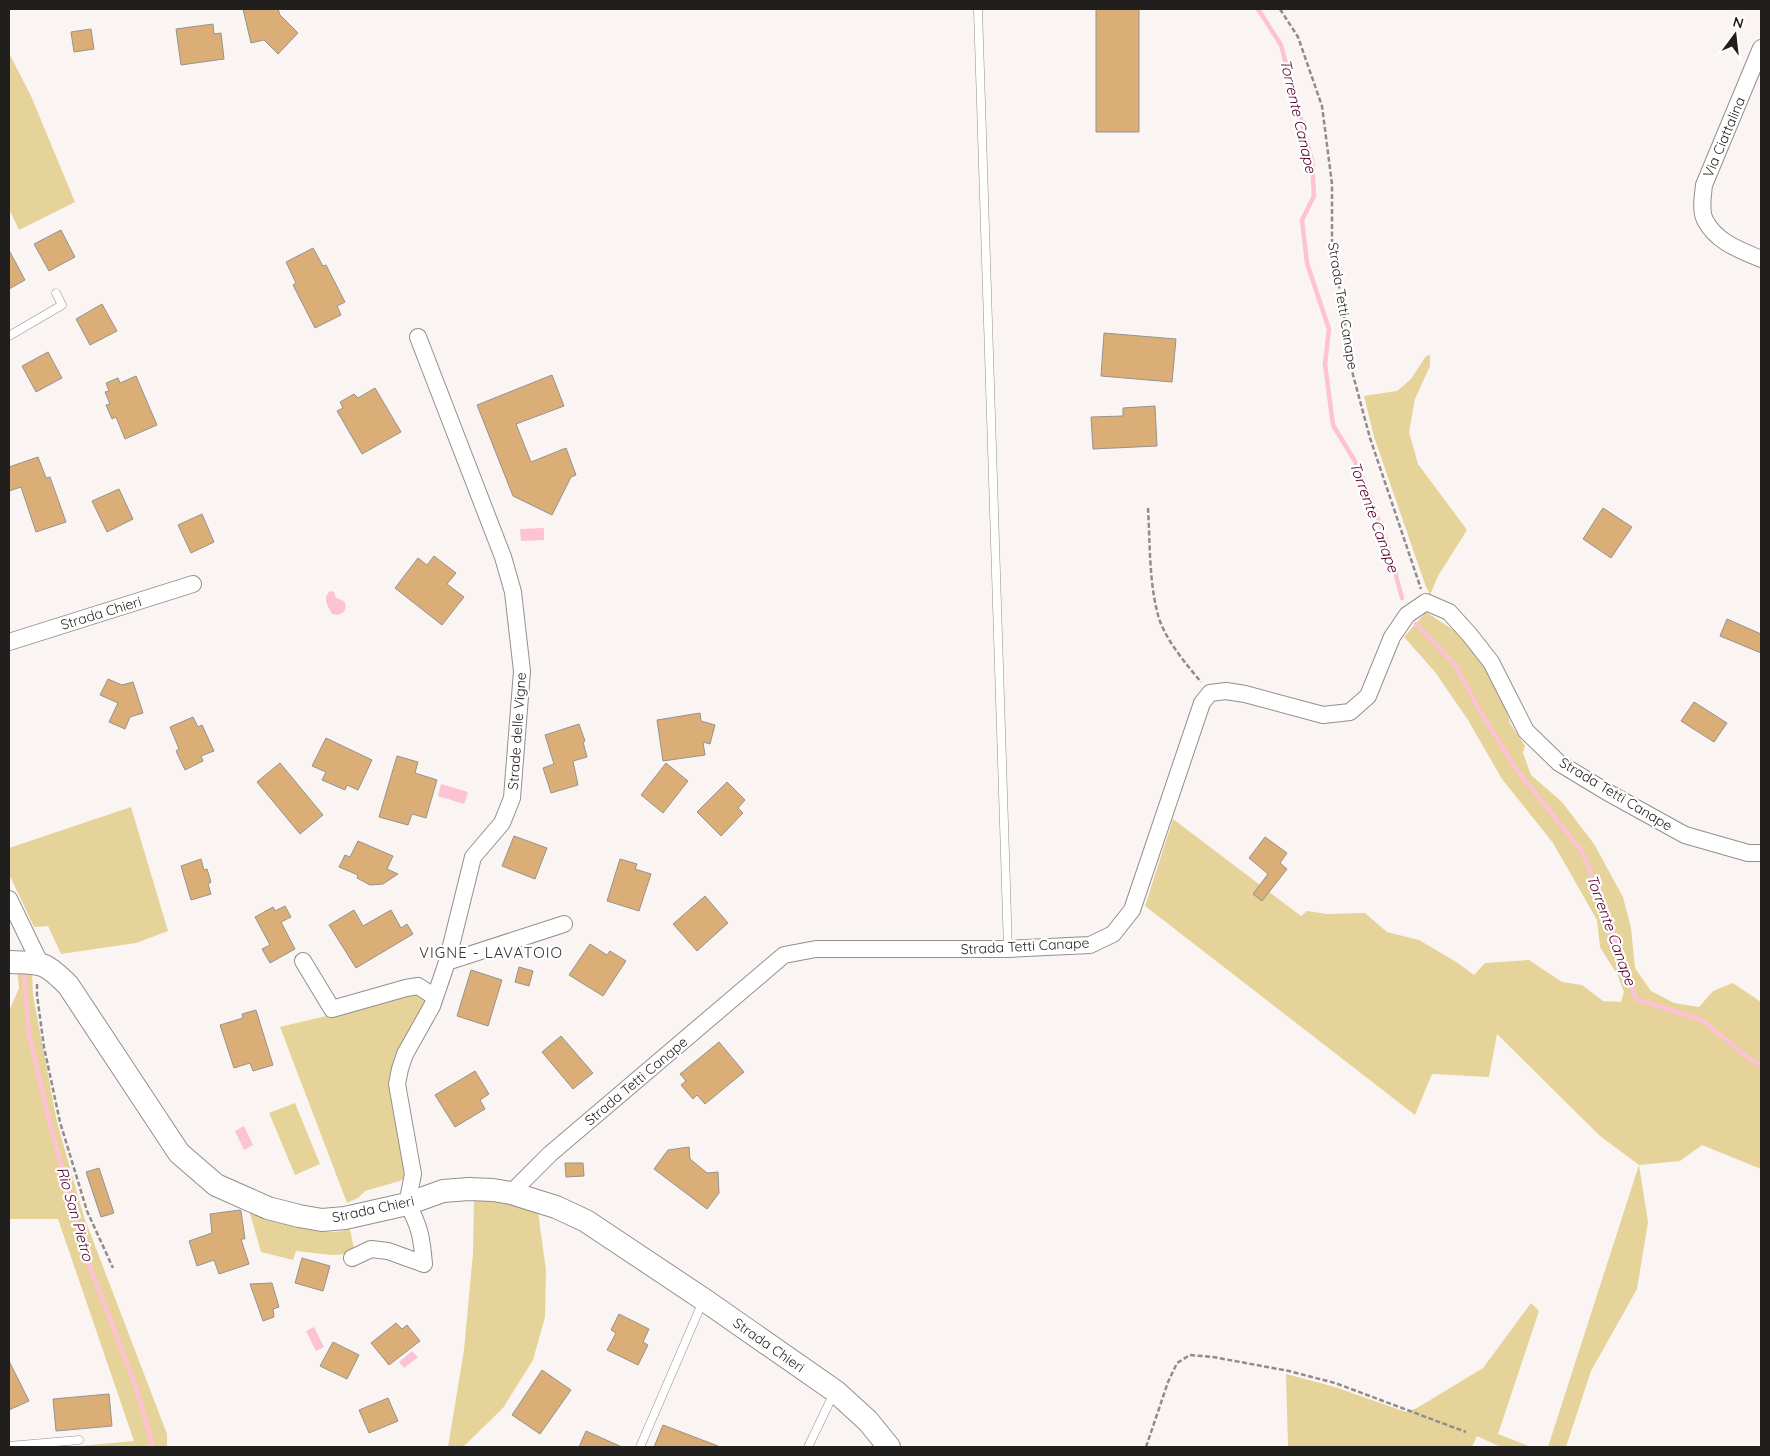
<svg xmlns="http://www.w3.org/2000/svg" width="1770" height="1456" viewBox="0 0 1770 1456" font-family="Quicksand,sans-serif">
<rect width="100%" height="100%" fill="#faf5f3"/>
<!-- green -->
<path fill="#e5d399" d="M9,53L31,96L75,202L19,230L9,209Z
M1430,355V366L1415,399L1409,432L1418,464L1467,530L1438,576L1430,595L1425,584L1374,437L1364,396L1397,391L1411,379L1426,356Z
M1426,612L1455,631L1480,661L1504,701L1510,723L1525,746L1523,753L1531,775L1562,802L1594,844L1623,897L1631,928L1635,968L1651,991L1674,1003L1699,1007L1713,991L1733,983L1761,1002V1169L1702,1145L1680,1161L1639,1165L1648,1222L1637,1289L1591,1371L1566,1447H1548L1639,1165L1600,1136L1497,1034L1489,1077L1432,1074L1415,1115L1145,906L1173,819L1301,916L1307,911L1327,914L1365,913L1387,932L1419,940L1458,963L1474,975L1485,963L1529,960L1562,982L1582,985L1603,1001L1621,1002L1624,992L1618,976L1600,947L1597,920L1553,843L1502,779L1468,720L1435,672L1404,637Z
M131,807L168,931L136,943L61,954L48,926L34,927L9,874V848Z
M17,969L32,971L33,995L57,1122L84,1217L167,1434V1447H70L134,1441L58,1219H9V1011L19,988Z
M418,994L427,1001L398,1056L407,1176L400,1181L365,1191L358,1198L347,1203L280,1027Z
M295,1103L320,1164L295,1175L269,1113Z
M474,1198L506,1200L538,1211L546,1271L545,1317L533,1360L503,1408L463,1447H448L464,1350L473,1253Z
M249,1210C279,1221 318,1239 350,1229L355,1254L331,1255L296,1251L293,1260L261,1252Z
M1531,1303L1539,1311L1498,1434L1531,1447H1501L1477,1436L1472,1447H1288L1286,1374L1335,1387L1406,1412L1417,1408L1483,1368Z"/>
<!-- water -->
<path fill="#fdc2d3" d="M544,528V540L521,541L520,529Z
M330,591L334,592L336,598L344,601L346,606L344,612L338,615L332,614C328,606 322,598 330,591Z
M441,784L468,792L464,804L438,796Z
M244,1126L253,1145L244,1150L235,1131Z
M314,1327L324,1347L316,1351L306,1331Z
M412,1351L418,1357L404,1368L399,1362Z"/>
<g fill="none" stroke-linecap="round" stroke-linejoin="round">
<!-- stream -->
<path stroke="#fdc2d3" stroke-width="4.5" d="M1258,9L1281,45L1312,161L1314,196L1302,220L1307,263L1329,329L1325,364L1333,425L1359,468L1388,546L1402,598
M1416,624L1455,665L1480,711L1516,769L1581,850L1607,910L1621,958L1636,999L1702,1020L1750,1059L1761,1065
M24,975L29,1034L50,1124L85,1254L135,1384L152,1444L151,1447"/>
</g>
<!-- building -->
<path fill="#dbad77" stroke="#96938f" d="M243,9H278L280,15L298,33L278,54L264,40L251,43Z
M1096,9H1139V132H1096Z
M213,24L214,34L221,33L224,59L181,65L176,29Z
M91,29L94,49L74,52L71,32Z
M61,230L75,257L49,271L34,244Z
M313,248L323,266L326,265L345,302L337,306L341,315L315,328L293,285L296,283L286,262Z
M9,250L25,280L9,289Z
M102,304L117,331L90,345L76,319Z
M1104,333L1176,339L1172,382L1101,376Z
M48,352L62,378L36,392L22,366Z
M552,375L564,406L516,424L531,462L566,448L576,475L571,477L552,515L513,496L477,405Z
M136,376L157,425L125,439L116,417L112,419L106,405L110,404L105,392L109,391L106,383L118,378L120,383Z
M375,388L401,432L362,454L337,411L343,408L340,402L354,394L358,398Z
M1155,406L1157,446L1093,449L1091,417L1123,416V408Z
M38,457L46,478L50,477L66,522L36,532L21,487L9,491V467Z
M119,489L133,519L107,532L92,501Z
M1603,508L1632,527L1611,558L1583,539Z
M202,514L214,542L191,553L178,525Z
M434,556L456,573L447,584L464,597L442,625L395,588L418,558L427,565Z
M1727,619L1761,634V653L1720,636Z
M108,679L122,685L133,682L143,713L130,717L125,729L109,722L118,703L100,695Z
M1694,702L1727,723L1714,742L1681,721Z
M700,713L701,721L715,725L710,744L703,742L705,755L663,761L657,720Z
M193,717L198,727L202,725L214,751L201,756L203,761L185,770L176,751L179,749L170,727Z
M579,724L585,741L583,742L587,757L573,761L578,785L551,793L543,768L554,764L545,735Z
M326,738L372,760L358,790L347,785L345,790L322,780L326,772L312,766Z
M397,756L418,762L415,773L437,780L426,818L412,814L408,825L379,817Z
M280,763L323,815L300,834L257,782Z
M666,763L688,781L663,813L641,795Z
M727,782L745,800L738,808L743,813L721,836L697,812Z
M514,836L547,848L535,879L502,866Z
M1265,837L1287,853L1280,863L1287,869L1262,901L1253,894L1268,874L1249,858Z
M358,841L393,856L387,869L398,874L383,884L370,885L357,878L358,875L339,867L345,855L350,857Z
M201,859L204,870L207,869L211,882L208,884L211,894L191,900L181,866Z
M620,859L637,864L635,869L651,874L639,911L607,901Z
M705,896L728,923L697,951L673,924Z
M285,906L291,917L281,922L295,949L270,963L262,949L270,945L255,917L273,907L275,911Z
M354,910L363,926L391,910L401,928L407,924L413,934L356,968L329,925Z
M590,944L607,955L610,951L626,961L603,996L569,975Z
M519,967L533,971L529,986L515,982Z
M471,970L502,980L488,1026L457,1016Z
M256,1010L273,1065L253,1071L250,1063L234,1068L220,1025L243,1018L242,1014Z
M561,1036L593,1073L573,1089L542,1052Z
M719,1042L744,1072L705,1104L697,1095L693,1099L681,1085L686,1081L680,1074Z
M475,1071L489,1094L480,1100L485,1109L455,1127L435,1095Z
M689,1147L690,1159L707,1173L718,1172L719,1193L707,1209L654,1169L668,1150Z
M565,1163H583L584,1176L566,1177Z
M99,1168L114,1213L101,1217L86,1172Z
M240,1210L241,1211L245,1239H241L249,1264L219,1274L214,1260L197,1266L189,1241L212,1233L210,1214Z
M302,1258L330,1266L323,1291L295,1283Z
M272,1283L279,1307L273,1309L274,1317L263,1321L250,1284Z
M619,1314L649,1329L643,1342L648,1345L638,1365L607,1350L616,1333L611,1330Z
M396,1323L402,1329L407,1325L420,1341L389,1365L371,1343Z
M333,1342L359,1355L347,1379L320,1366Z
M9,1361L29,1401L9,1410Z
M542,1370L571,1390L540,1434L512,1415Z
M109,1394L112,1426L56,1431L53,1399Z
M388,1398L398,1421L369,1433L359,1410Z
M663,1425L718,1446L717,1447H654Z
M586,1431L622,1447H579Z"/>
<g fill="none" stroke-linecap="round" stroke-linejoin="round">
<defs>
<path id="lane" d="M978,9L1008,949
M9,336L62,305L56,293
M9,1446L79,1440
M640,1447L703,1301
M808,1447L834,1393"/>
<path id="street" d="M1761,48L1704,185C1703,196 1700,210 1705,220C1716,242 1740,250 1761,259
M9,642L193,584
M9,899L40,963
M303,961L332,1009L406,988L418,986L435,997
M447,962L564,924
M511,1193L550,1154L784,955L816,949H1008L1090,945L1113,934L1132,910L1202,703L1210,693L1226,691L1245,694L1323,715L1350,712L1368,696L1392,637L1407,615L1426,602L1449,612L1469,634L1491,662L1526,731L1559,763L1607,792L1685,835L1748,853H1761
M352,1258L371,1249L388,1251L424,1264C422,1240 420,1225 407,1204L413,1174L397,1084L400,1069L405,1054L432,1006L447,962L473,857L502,823L512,798L522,671L513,592L503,557L418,337"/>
<path id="secondary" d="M9,962C42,963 44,961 68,985L179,1153L216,1185L268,1208L299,1216L322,1220L345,1218L407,1204L443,1191L469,1189L493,1190L511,1193L556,1207L586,1221L703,1299L835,1391L868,1421L889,1447"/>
</defs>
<!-- lane casing -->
<use href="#lane" stroke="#948f8d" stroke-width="9"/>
<!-- street casing -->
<use href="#street" stroke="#948f8d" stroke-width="18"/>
<!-- secondary casing -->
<use href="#secondary" stroke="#948f8d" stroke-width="24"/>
<!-- path -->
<path stroke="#908c8b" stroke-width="2.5" stroke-dasharray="5 2.5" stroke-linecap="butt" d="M1280,9L1298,37L1322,106L1332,184V242L1353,375L1370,438L1421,589
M1148,508C1150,542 1149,582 1158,615C1164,638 1186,664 1201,682
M37,984V995L44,1047L60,1122L87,1211L113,1268
M1146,1447L1168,1382L1177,1363L1190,1355L1213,1357L1289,1371L1335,1383L1466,1432"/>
<!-- lane -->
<use href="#lane" stroke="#fff" stroke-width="8"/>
<!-- street -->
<use href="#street" stroke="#fff" stroke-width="16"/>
<!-- secondary -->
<use href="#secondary" stroke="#fff" stroke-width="22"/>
</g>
<g text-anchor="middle" stroke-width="4.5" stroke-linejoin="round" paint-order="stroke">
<!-- street labels -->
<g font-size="14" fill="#211f1e" stroke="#fff">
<text transform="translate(1724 137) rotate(-67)" y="5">Via Ciattalina</text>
<text transform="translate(1343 306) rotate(81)" y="5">Strada Tetti Canape</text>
<text transform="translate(101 613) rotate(-17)" y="5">Strada Chieri</text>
<text transform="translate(517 731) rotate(-86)" y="5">Strade delle Vigne</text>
<text transform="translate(1616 794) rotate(31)" y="5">Strada Tetti Canape</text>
<text transform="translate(1025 946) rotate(-3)" y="5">Strada Tetti Canape</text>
<text transform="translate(636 1081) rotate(-40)" y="5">Strada Tetti Canape</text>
<text transform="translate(373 1209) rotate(-12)" y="5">Strada Chieri</text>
<text transform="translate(769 1345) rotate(35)" y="5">Strada Chieri</text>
</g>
<!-- water labels -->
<g font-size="15" font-style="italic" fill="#59032d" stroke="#fff">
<text transform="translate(1298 116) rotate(77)" y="5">Torrente Canape</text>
<text transform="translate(1374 517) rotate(70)" y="5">Torrente Canape</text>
<text transform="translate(1611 930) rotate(70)" y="5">Torrente Canape</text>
<text transform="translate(75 1214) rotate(74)" y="5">Rio San Pietro</text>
</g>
<!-- neighbourhood labels -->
<g font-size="15" letter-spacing="1" fill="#383433" stroke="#fff">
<text x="491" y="958">VIGNE - LAVATOIO</text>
</g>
</g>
<!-- border -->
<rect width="1770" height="1456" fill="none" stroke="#211f1e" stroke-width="20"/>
<!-- north arrow -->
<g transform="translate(1735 35) rotate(15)" stroke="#ffffff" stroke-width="4" paint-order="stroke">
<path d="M0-4L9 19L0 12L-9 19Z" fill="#211f1e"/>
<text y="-8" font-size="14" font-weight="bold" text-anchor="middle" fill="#211f1e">N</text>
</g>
</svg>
